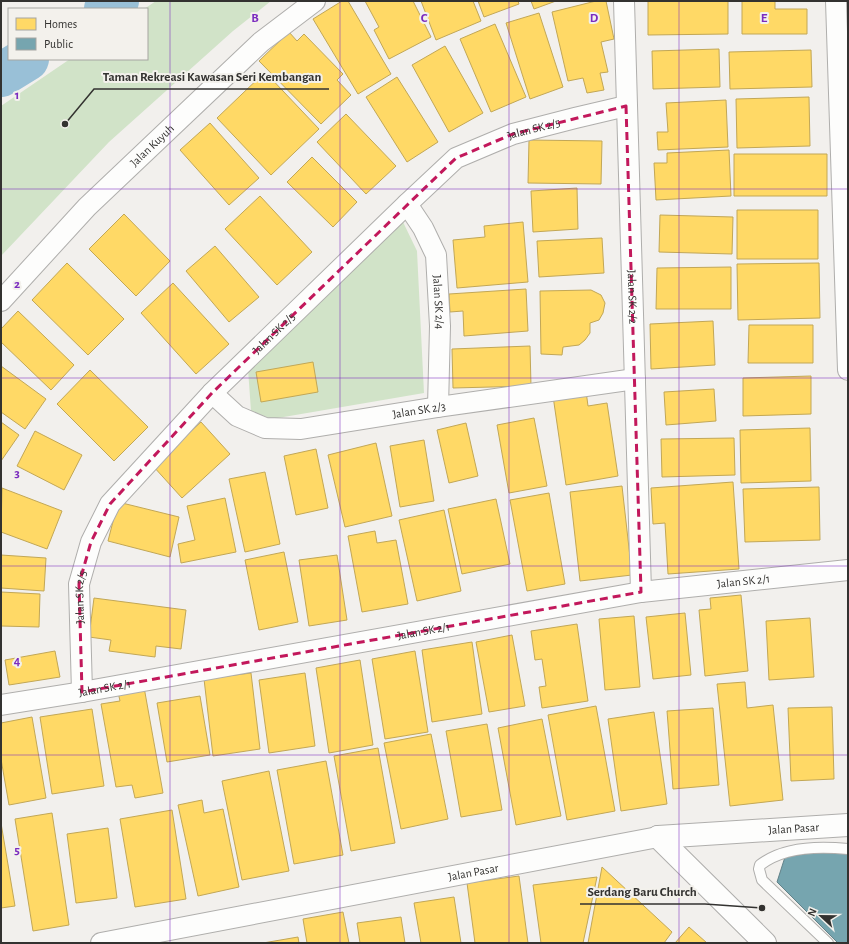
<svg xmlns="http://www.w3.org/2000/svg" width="849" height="944" viewBox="0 0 849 944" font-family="'Alegreya Sans',sans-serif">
<rect width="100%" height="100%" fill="#f2f0ed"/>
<!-- green -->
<path fill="#d1e3c8" d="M156,1H271L233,31L109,142L1,256V106L70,59H147V9H144Z
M403,222L417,251L424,393L272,419L251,411L248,369Z"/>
<!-- homes -->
<path fill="#ffd966" stroke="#c2a756" d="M342,1H348L391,74L358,94L313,19Z
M365,1H413L431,37L389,59L374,30L379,27Z
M421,1H473L481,21L436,40Z
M478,1H518L519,4L484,17Z
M531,1H556L534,9Z
M596,1H606L614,39L601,42L608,72L600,73L604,90L587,93L583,78L568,81L552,12Z
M648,1H728V34L648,35Z
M742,1H775V9H807V34H742Z
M539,13L563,87L530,99L506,23Z
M495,24L526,97L491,112L460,39Z
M289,32L297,41L304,34L343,74L337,80L351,95L321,124L259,61Z
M445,46L483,113L449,132L412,65Z
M719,49L720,87L653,89L652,51Z
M811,50L812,87L730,89L729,52Z
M265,72L319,129L271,175L217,118Z
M397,77L438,142L407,162L366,97Z
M809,97L810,146L737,148L736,99Z
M726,100L728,147L658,150L657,132H668L666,103Z
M346,114L396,166L366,194L317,142Z
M210,123L259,178L229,205L180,150Z
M529,140L602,141L601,184L528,183Z
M729,150L731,196L656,200L654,163H667V153Z
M734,154H827V196H734Z
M312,157L357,202L333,227L287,182Z
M577,188L578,229L533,232L531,191Z
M260,196L312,252L277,285L225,229Z
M737,210H818V259H737Z
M124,214L170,261L136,296L89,249Z
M660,215L733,217L732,254L659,252Z
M523,222L528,282L457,288L453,240L485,237L484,226Z
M602,238L604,273L539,277L537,241Z
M215,246L259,297L229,322L186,271Z
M67,263L124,319L88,355L32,300Z
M819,263L820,318L738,320L737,264Z
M731,267V309H656L657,268Z
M173,283L229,344L196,374L141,313Z
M526,289L528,331L464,336L463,311L450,312L449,294Z
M591,290L601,295L605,303L603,313L599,320L590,323V333L585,340L579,345L563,347L562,355L541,354L540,291Z
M18,311L74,365L51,390L1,342V329Z
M713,321L715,365L651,369L650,324Z
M749,325H813V363H748Z
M530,346L531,386L453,388L452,349Z
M313,362L318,392L261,402L256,372Z
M1,366L46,399L25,429L1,412Z
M90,370L148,427L114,461L57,404Z
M811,376V414L743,416V378Z
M714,389L716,421L666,425L664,392Z
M586,391L588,406L607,403L618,476L566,485L553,396Z
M534,418L547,486L509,493L497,425Z
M1,422L19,435L1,461Z
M201,422L230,454L182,498L153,466Z
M466,423L478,476L449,483L437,430Z
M810,428L811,481L741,483L740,430Z
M35,431L82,455L64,490L17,466Z
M734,438L735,475L662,477L661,439Z
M424,440L434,501L400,507L390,446Z
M376,443L392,516L345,527L328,455Z
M316,449L328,508L296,515L284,456Z
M265,472L280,544L245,552L229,479Z
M733,482L739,569L668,574L665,523L653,524L651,488Z
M622,486L632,575L580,581L570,492Z
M819,487L820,540L745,542L743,489Z
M2,488L62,511L47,549L1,532Z
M549,493L565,584L527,591L510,500Z
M225,498L236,552L181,563L178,544L195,540L187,506Z
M496,499L510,564L462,574L448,509Z
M118,502L179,517L170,557L108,541Z
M444,510L461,591L417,601L399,520Z
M375,531L377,543L396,540L408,604L362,612L348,536Z
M284,552L298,622L259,630L245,560Z
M1,555L46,558L44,591L1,588Z
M337,555L347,620L309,626L299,560Z
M1,592L40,594L39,627L1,626Z
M741,595L748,671L705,676L699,610L711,609L710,598Z
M94,598L186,610L181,649L156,646L155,657L109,651L111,640L89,637Z
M685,613L691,675L653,679L646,617Z
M634,616L640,687L605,690L599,619Z
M810,618L814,677L769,680L766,621Z
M577,624L588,701L542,708L539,687L546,686L542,659L535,660L531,631Z
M512,635L525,706L489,712L476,642Z
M472,642L482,714L432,722L422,650Z
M55,651L60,677L9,685L5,660Z
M415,651L428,732L385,739L372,659Z
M360,660L373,745L329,753L316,668Z
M251,673L260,749L213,756L204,679Z
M305,673L315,746L269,753L259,680Z
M745,682L747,708L773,705L783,800L730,806L717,684Z
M144,687L163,793L135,798L132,785L116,787L101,704L120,701L118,692Z
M200,696L210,755L167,762L157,703Z
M596,706L615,811L567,820L548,715Z
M832,707L834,779L791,781L788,708Z
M713,708L719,785L673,789L667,711Z
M92,709L104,786L52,794L40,717Z
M654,712L667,804L621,811L608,719Z
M32,717L46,798L9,805L1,759V723Z
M542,719L561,816L516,825L498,728Z
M487,724L502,810L461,817L446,731Z
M431,734L448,819L401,829L384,743Z
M378,748L395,843L351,851L334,756Z
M326,761L343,855L294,864L277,770Z
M269,771L289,871L242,880L222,781Z
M202,800L204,813L223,809L239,887L198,896L178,805Z
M172,810L186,899L135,907L120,819Z
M52,813L69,925L33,931L15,819Z
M1,823L15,906L1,908Z
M108,828L117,898L76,903L67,834Z
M602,867L672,932L664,943H588Z
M519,876L528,943H475L467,883Z
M597,877L583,943H541L533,885Z
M454,897L461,943H421L414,903Z
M343,912L349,943H307L303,919Z
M401,917L405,943H360L357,923Z
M689,927L707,943H675Z
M298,937L299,943H263Z"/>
<!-- public -->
<path fill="#76a5af" stroke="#628289" d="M831,850L848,853V943H838L777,882L785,857Z"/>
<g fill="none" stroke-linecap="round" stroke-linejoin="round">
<!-- river -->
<path stroke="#99c0d7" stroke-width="44" d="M106,9L117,1
M1,75L27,59"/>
<defs>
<path id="service" d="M828,943L762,880L759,869L760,865C784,846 819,846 848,849"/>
<g id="minor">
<path id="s1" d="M624,1L641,592"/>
<path d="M836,1L848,370"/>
<path id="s2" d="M407,204L423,228L436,255L440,326L438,407"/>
<path id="s3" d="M1,301L87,207L261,42L315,1"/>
<path id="s4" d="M212,393L237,416L265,428L301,429L438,407L635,379"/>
<path id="s5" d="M82,692L79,584L91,542L110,504L212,393L407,204L456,158L513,134L575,118L626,106"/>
<path id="s6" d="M1,705L82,692L641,592L848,570"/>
<path id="s7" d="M101,943L658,837"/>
</g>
<g id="tertiary">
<path id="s8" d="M658,837L848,825"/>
<path d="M658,837L765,943"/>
</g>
</defs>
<!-- service casing -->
<use href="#service" stroke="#afaeac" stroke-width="12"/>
<!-- minor casing -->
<use href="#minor" stroke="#afaeac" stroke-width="22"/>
<!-- tertiary casing -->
<use href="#tertiary" stroke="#afaeac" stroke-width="24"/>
<!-- service -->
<use href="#service" stroke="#fdfdfc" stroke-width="10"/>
<!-- minor -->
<use href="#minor" stroke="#fdfdfc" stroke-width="20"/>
<!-- tertiary -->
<use href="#tertiary" stroke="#fdfdfc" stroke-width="22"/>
</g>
<!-- marked area -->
<path fill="none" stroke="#c2185b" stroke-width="3" stroke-dasharray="8 5" stroke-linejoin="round" d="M626,106L641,592L82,692L79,584L91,542L110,504L212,393L456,158L513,134Z"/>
<!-- grid -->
<path fill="none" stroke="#7b2cbf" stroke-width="1" stroke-opacity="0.55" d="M170,1V943M340,1V943M509,1V943M679,1V943M1,189H848M1,378H848M1,566H848M1,755H848"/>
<g text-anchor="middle" stroke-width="4" stroke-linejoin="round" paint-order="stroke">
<!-- street labels -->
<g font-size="12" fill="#333230" stroke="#f3f1ec">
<text dy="4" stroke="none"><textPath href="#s5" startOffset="767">Jalan SK 2/5</textPath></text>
<text dy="4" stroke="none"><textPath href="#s3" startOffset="217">Jalan Kuyuh</textPath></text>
<text dy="4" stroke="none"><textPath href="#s1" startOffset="296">Jalan SK 2/2</textPath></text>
<text dy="4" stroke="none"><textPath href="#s2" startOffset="106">Jalan SK 2/4</textPath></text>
<text dy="4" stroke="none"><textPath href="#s5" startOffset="431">Jalan SK 2/5</textPath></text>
<text dy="4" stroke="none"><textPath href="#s4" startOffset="220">Jalan SK 2/3</textPath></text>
<text dy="4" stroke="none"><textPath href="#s6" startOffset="753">Jalan SK 2/1</textPath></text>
<text dy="4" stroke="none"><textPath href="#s5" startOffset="95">Jalan SK 2/5</textPath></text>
<text dy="4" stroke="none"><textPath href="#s6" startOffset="429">Jalan SK 2/1</textPath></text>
<text dy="4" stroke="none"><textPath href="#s6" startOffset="105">Jalan SK 2/1</textPath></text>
<text dy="4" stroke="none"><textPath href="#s8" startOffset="136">Jalan Pasar</textPath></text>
<text dy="4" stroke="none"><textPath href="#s7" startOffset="379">Jalan Pasar</textPath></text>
</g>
</g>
<g font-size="13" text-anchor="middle" font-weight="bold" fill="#7b2cbf" stroke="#f3f1ec" stroke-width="4" stroke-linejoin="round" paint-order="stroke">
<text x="255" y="22">B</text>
<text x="424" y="22">C</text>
<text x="594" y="22">D</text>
<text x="764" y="22">E</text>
<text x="17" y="99">1</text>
<text x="17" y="288">2</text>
<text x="17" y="477">3</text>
<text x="17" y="665">4</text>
<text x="17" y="854">5</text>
</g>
<!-- callouts -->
<path fill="none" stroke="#333230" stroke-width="1.5" d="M65 124L94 89H329M762 908L705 904H580"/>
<g fill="#333230" stroke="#f3f1ec" stroke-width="1.5">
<circle cx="65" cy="124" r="4"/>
<circle cx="762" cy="908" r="4"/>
</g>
<g font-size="13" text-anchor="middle" font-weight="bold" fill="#333230" stroke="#f3f1ec" stroke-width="4" stroke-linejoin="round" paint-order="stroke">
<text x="212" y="81">Taman Rekreasi Kawasan Seri Kembangan</text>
<text x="642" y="896">Serdang Baru Church</text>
</g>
<!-- border -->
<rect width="849" height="944" fill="none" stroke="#333230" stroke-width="4"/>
<!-- legend -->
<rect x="8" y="8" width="140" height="52" fill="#f3f1ec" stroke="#a6a5a1"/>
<rect x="16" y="18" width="20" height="12" fill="#ffd966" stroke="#a6a5a1"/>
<text x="44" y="28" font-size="12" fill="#333230">Homes</text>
<rect x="16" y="38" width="20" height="12" fill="#76a5af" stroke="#a6a5a1"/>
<text x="44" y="48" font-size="12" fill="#333230">Public</text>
<!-- north arrow -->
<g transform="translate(821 916) rotate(292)" stroke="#f3f1ec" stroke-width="3" paint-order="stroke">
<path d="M0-3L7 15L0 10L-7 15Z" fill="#333230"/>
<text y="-6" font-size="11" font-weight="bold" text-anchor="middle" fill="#333230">N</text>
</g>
</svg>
